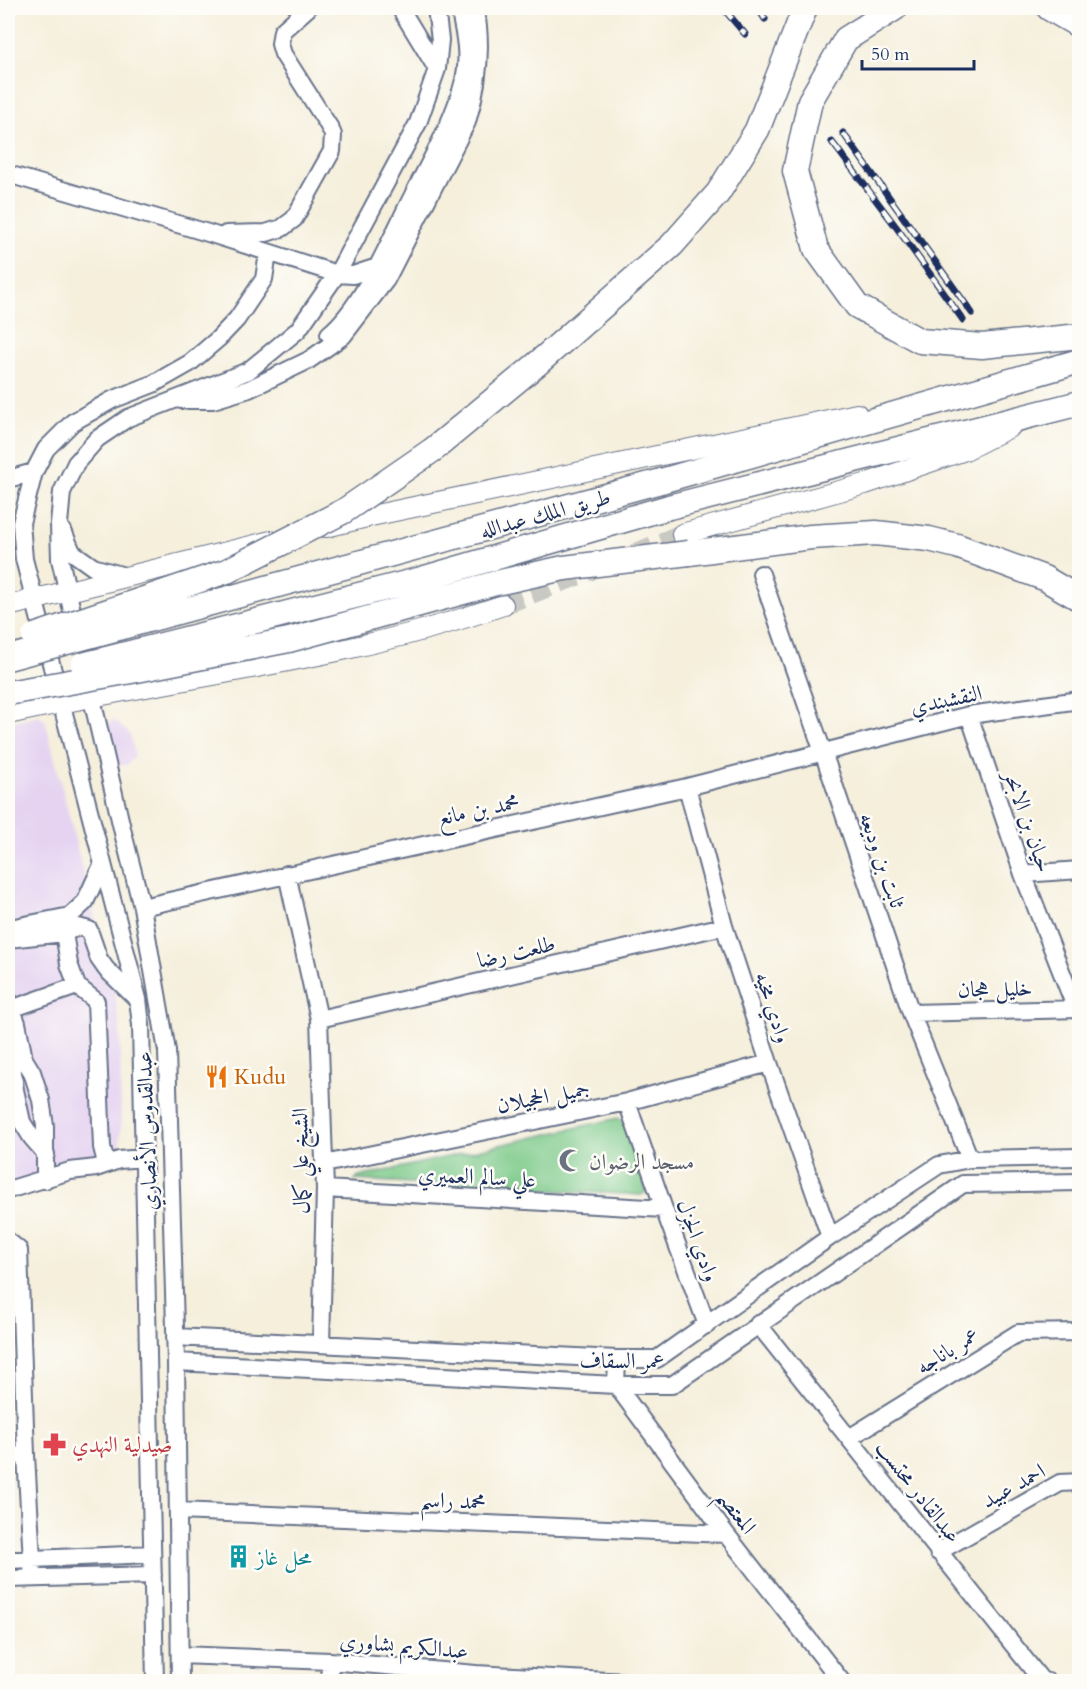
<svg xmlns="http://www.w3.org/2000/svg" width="1087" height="1689" viewBox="0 0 1087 1689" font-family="Cardo,Amiri,serif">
<rect width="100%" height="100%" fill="#fdfcf7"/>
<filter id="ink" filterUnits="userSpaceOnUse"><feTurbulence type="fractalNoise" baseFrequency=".0167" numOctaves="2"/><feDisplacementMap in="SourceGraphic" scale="12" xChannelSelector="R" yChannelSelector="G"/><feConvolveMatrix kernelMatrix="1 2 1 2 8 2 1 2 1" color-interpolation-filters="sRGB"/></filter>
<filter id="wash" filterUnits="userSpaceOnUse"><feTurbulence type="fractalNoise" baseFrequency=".008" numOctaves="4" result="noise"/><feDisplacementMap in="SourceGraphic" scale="24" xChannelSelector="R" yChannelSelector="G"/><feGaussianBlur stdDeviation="1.35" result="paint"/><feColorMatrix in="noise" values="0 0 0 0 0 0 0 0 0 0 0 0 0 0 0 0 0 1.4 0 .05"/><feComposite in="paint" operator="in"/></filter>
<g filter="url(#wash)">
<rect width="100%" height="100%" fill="#f5efdc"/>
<!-- built -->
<path fill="#e5d3f1" d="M39,715L45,720L93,912L109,957L120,1030L121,1123L119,1160L8,1192V723Z
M114,720L130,734L135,756L127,765H118L106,724Z"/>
<!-- green -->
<path fill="#7bc989" stroke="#4b7c74" stroke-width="1.5" d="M618,1118L624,1122L643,1177L646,1192L641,1195L355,1180L359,1177Z"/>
</g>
<g filter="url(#ink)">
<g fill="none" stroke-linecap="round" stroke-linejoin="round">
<!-- major-tunnel -->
<path stroke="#c9c9c3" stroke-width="20" stroke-dasharray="20 10" stroke-linecap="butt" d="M634,554L682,534
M503,605L592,570"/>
<defs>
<path id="minor" d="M400,8L437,69
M8,174L208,233L337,274L353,275L377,267
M226,234L266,233L282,228L294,219L332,151L333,135L330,128L283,54L280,44L282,31L308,8
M329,334C363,307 392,236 412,197C431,159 454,121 464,80C470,56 464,31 459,8
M181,400H213L249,389L309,360L343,336L386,280L467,122C478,85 483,45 475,8
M8,479L34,472
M63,531L72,552L93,567L128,577
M761,574L823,752L911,1013L970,1159
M77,632L60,559L59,524L62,492L76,463L97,439L128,418L248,371L298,330L337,274L418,123L437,69L440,40L436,8
M89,686L124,837L142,907L167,1051L176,1362L180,1682
M969,715L1023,874L1076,1009
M687,787L724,926L769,1063L830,1237
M287,874L319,1019L325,1189L321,1344
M1023,874L1080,870
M142,907L687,787L969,715L1080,700
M10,928L70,916L85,902L102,865
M64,933L69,964L77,986L96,1001L102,1147L106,1163
M8,939L64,933L78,927L89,930L99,959L106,969L137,999
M8,999L17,1023L24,1059L32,1072L41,1100L45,1126V1180
M11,1009L77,986
M911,1013L1080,1009
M319,1019L724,926
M21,1045L12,1064L15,1090L22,1122L32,1138L46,1154
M627,1102L664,1209L707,1325
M324,1164L627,1102L769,1063
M325,1189L664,1209
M8,1190L70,1171L96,1168L119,1160L143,1158
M8,1241L19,1250L26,1455L33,1578
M758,1324L1042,1681L1048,1682
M175,1337L617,1359H657L830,1237L939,1165L970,1159L1080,1157
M617,1359L616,1385L726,1534L842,1682
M176,1362L616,1385H672L963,1184L1080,1182
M849,1438L1018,1333L1080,1332
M8,1456L26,1455
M178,1511L726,1534
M938,1552L1060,1483L1080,1482
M8,1560L152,1554
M8,1579L153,1575
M180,1655L330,1661L476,1674L626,1682
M330,1661V1682
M155,1682L141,1025L138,999L24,559L21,523L34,472L46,449L73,422L112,400L153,384L190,363L218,339L237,319L264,279L268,253"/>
<path id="major" d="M326,527L371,516L857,414
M682,534L865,484L965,450L1010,427
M8,606L271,541
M8,714C172,677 343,662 503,605"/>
<path id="highway" d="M895,8L846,39L810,101L795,171L816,249L857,306L920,341L982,346L1080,336
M1049,8L1080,26
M434,449L537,364L672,245L718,193L757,130L805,8
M661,481L1080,361
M669,507L1080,403
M689,553L811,537L876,533L929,539L957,546L1044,578L1080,599"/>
</defs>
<!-- minor casing -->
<use href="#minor" stroke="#67728a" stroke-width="20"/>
<!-- major casing -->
<use href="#major" stroke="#67728a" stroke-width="22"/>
<!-- highway casing -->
<use href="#highway" stroke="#67728a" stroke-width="27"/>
<!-- minor -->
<use href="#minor" stroke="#fff" stroke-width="16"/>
<!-- major -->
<use href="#major" stroke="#fff" stroke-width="20"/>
<!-- highway -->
<use href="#highway" stroke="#fff" stroke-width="24"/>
<defs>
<path id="rail" d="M723,8L745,34
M758,8L765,19
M843,133L972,313
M832,142L897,228L963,320"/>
</defs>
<!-- rail casing -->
<use href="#rail" stroke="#1b2f5e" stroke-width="7"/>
<!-- rail -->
<use href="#rail" stroke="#fdfcf7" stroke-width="4.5" stroke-dasharray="14" stroke-linecap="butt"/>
<defs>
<path id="highway-bridge" d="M34,636L227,571L344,511L434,449
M8,658L661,481
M83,665L418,580L669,507
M8,693L137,670L289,640L496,583L564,568L689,553"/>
</defs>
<!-- highway-bridge casing -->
<use href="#highway-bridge" stroke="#67728a" stroke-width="27" stroke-linecap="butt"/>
<!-- highway-bridge -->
<use href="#highway-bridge" stroke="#fff" stroke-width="24"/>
</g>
</g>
<!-- icons -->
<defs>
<symbol id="restaurant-bare" viewBox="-9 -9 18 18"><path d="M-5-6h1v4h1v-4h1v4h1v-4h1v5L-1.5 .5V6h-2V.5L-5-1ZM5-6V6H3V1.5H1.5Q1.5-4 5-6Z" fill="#e8710a" stroke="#fdfcf7" stroke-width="2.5" paint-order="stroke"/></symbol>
<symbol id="mosque-bare" viewBox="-9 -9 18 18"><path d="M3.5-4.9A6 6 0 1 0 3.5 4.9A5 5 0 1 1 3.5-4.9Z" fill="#6b7280" stroke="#fdfcf7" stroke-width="2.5" paint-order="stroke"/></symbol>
<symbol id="pharmacy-bare" viewBox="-9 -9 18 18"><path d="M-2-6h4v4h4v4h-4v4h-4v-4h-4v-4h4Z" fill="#e0444e" stroke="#fdfcf7" stroke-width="2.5" paint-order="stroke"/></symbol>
<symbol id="building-bare" viewBox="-9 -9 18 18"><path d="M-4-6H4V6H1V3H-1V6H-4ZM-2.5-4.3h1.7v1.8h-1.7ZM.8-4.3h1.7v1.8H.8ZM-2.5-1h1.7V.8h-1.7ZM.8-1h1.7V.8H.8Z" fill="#0f9aa8" stroke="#fdfcf7" stroke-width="2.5" paint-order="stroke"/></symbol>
</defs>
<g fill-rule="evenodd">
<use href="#restaurant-bare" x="200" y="1060" width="33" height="33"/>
<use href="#mosque-bare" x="554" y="1144" width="33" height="33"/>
<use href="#pharmacy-bare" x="38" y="1428" width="33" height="33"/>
<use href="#building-bare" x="222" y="1540" width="33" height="33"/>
</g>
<g text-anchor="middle" stroke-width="5" stroke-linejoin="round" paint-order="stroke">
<!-- street labels -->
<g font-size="22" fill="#1b2f5e" stroke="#fdfcf7">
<text transform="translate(545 513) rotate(-15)" y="8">طريق الملك عبدالله</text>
<text transform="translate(946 699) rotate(-12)" y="8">النقشبندي</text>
<text transform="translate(478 809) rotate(-12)" y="8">محمد بن مانع</text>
<text transform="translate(1029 821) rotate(71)" y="8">حيان بن الابحر</text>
<text transform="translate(883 860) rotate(71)" y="8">ثابت بن وديعه</text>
<text transform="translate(516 951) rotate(-13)" y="8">طلعت رضا</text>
<text transform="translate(995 988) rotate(-1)" y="8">خليل هجان</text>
<text transform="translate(774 1007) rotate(72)" y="8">وادي مخيه</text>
<text transform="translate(543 1096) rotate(-11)" y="8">جميل الحجيلان</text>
<text transform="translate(146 1131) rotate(-92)" y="8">عبدالقدوس الأنصاري</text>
<text transform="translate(300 1161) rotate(-91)" y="8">الشيخ علي كمال</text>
<text transform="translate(477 1176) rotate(3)" y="8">علي سالم العميري</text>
<text transform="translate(699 1240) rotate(70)" y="8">وادي الجزل</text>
<text transform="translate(947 1350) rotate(-32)" y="8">عمر باناجه</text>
<text x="622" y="1368">عمر السقاف</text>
<text transform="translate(1013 1485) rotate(-29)" y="8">احمد عبيد</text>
<text transform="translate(919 1491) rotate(52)" y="8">عبدالقادر محتسب</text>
<text transform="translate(453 1500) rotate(2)" y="8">محمد راسم</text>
<text transform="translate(737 1511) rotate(53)" y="8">المعتصم</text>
<text transform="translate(404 1645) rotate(5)" y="8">عبدالكريم بشاوري</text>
</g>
<!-- food labels -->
<g font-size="22" fill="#c56008" stroke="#fdfcf7" text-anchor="start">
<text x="234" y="1084">Kudu</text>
</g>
<!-- worship labels -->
<g font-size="22" fill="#5b616d" stroke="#fdfcf7" text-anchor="start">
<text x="589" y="1169">مسجد الرضوان</text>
</g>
<!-- health labels -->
<g font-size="22" fill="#be3a42" stroke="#fdfcf7" text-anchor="start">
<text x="72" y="1452">صيدلية النهدي</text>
</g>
<!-- culture labels -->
<g font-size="22" fill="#0d838f" stroke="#fdfcf7" text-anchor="start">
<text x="256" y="1565">محل غاز</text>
</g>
</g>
<!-- margin -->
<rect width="1087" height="1689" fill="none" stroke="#fdfcf7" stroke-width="30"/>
<!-- scale -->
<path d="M862 60v9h112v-9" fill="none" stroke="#1b2f5e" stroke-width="3"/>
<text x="871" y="60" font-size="18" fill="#1b2f5e" stroke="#fdfcf7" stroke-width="4.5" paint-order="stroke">50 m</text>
</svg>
